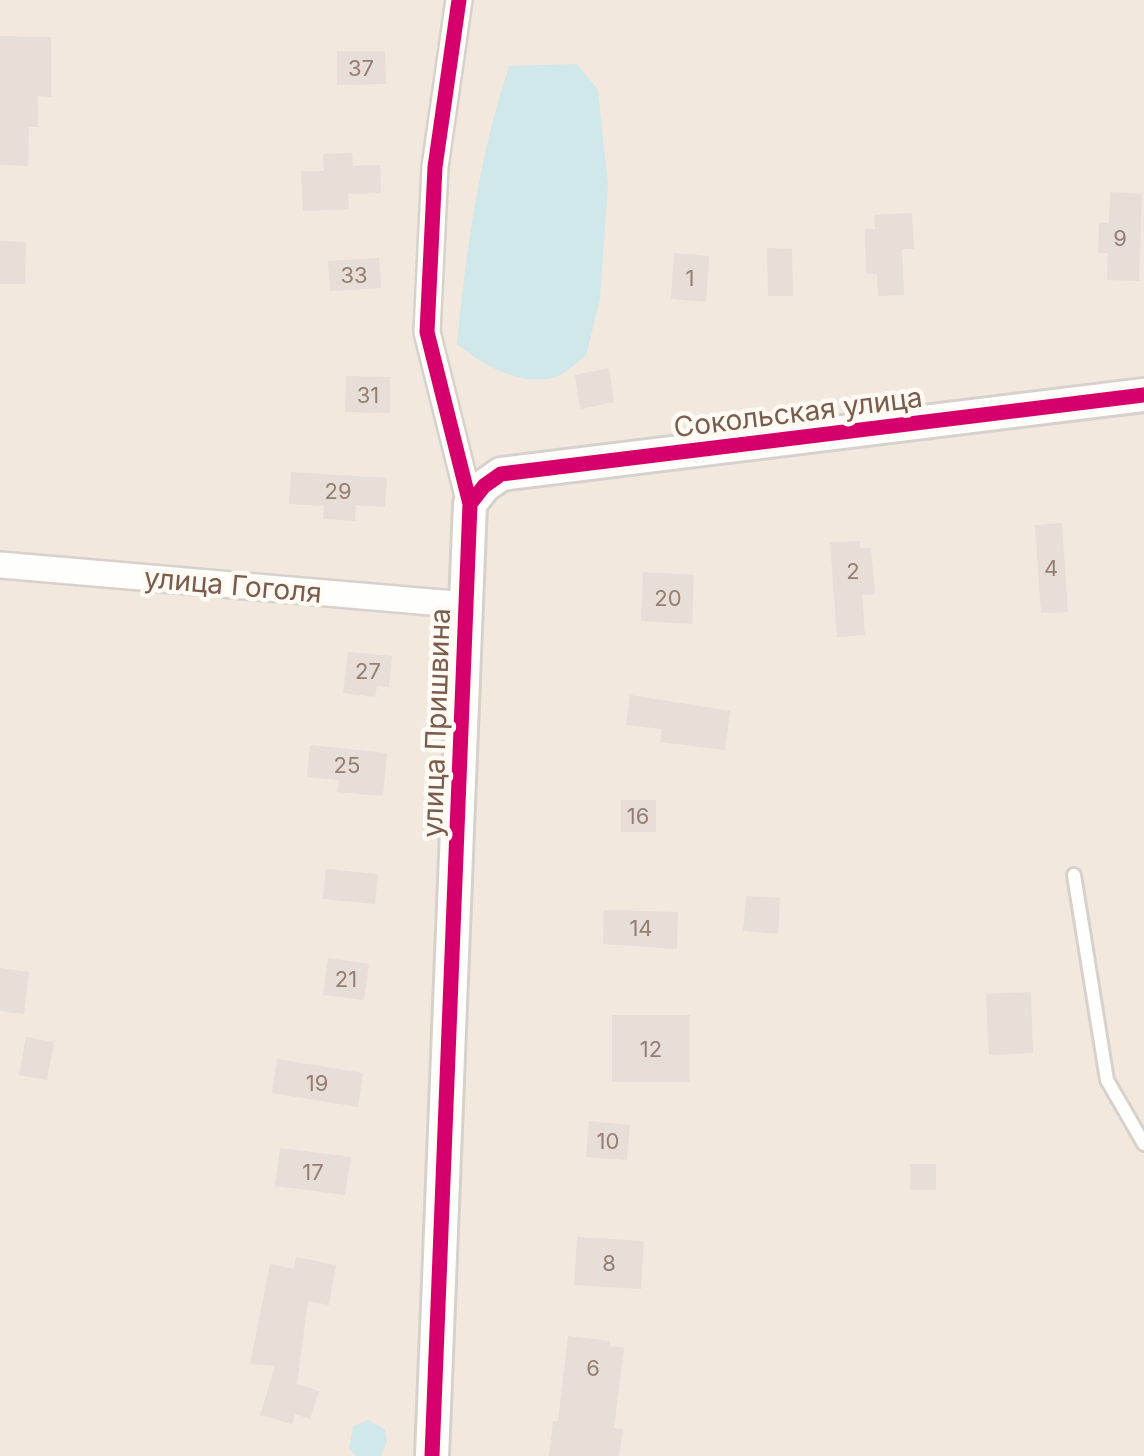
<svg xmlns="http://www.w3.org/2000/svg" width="1144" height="1456" viewBox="0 0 1144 1456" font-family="Inter,sans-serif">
<rect width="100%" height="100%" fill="#f9f5f0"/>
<!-- residential -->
<path fill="#f2e8de" d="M0,0H1144V1456H436L483,483L428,1456H0Z"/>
<!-- water -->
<path fill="#d0e8ea" d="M577,64L598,90L608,185L600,299L586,356C576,363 563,376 552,378C519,386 481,364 457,344C466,249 479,157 509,66Z
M368,1420L385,1429L387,1441L381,1456H356L349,1448L353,1426Z"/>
<!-- building -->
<path fill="#e6ded7" d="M0,36L51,37V97L38,96V127H29L28,166L0,165Z
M337,51H385L386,84L337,85Z
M352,153L353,166L380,165L381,193L348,194L349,209L303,211L301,171H324L323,154Z
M1110,192L1142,194L1139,281L1107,280L1108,253H1098L1099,223H1109Z
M912,213L914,249H902L904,295L878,296L877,274H866L865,229H875L874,215Z
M0,241L26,242L25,284H0Z
M767,248L792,249L793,296H768Z
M674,253L709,256L706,302L671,299Z
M379,258L381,288L330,291L328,261Z
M609,368L614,402L580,409L575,375Z
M346,376L390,377V413L345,412Z
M291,472L387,478L385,507L356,505L355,521L323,519L324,506L289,504Z
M1062,523L1068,612L1041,613L1035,525Z
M860,541V548H871L875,594L862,595L865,635L837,637L830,543Z
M643,572L694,575L692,624L641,621Z
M348,652L392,656L389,687L377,686L375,697L343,693Z
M630,695L730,711L725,750L660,742L662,729L626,725Z
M310,745L387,753L383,796L337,792L339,780L307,777Z
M621,800H656V832H621Z
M326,869L378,874L375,904L323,899Z
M746,896L780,898L778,934L743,931Z
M604,910L678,912L677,949L603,944Z
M328,958L369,964L364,1000L323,995Z
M0,968L29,972L24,1014L0,1011Z
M1031,992L1033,1053L989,1055L986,994Z
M612,1015H690V1082H612Z
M26,1037L54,1042L47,1080L19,1075Z
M277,1059L363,1073L358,1107L272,1093Z
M589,1121L630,1125L627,1160L586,1157Z
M280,1148L351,1157L345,1195L275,1186Z
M910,1164H936V1190H910Z
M577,1237L644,1241L641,1289L574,1285Z
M296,1257L336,1265L329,1305L308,1301L297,1384L319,1391L310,1419L295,1414L292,1424L260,1415L275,1366L250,1364L270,1264L294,1269Z
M568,1336L610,1341V1346L624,1348L614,1428L623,1429L619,1456H549L553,1421H558Z"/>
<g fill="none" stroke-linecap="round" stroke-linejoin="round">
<defs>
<path id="service" d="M1074,875L1107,1080L1144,1144"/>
<path id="minor" d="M459,0L435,167L427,332L470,504
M0,565L466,605"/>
<path id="tertiary" d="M432,1456L470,504L484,486L501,474L1144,395"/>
</defs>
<!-- service casing -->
<use href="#service" stroke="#d7d1cb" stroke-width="18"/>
<!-- minor casing -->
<use href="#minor" stroke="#d7d1cb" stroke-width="30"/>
<!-- tertiary casing -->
<use href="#tertiary" stroke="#d7d1cb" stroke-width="38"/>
<!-- service -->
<use href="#service" stroke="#fefefd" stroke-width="12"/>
<!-- minor -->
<use href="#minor" stroke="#fefefd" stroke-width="25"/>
<!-- tertiary -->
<use href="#tertiary" stroke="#fefefd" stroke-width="32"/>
<defs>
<path id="cycleway" d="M470,504L484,486L501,474L1144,395
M432,1456L470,504L427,332L435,167L459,0"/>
</defs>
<!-- cycleway casing -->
<use href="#cycleway" stroke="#fffaf3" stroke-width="21"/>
<!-- cycleway -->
<use href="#cycleway" stroke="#d6006c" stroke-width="15"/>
</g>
<g text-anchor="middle" stroke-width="9" stroke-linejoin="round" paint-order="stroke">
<!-- number labels -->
<g font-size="22" fill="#977e72">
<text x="361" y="76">37</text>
<text x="1120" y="246">9</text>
<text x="354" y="283">33</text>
<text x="690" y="286">1</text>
<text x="368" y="403">31</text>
<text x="338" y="499">29</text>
<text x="1051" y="576">4</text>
<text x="853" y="579">2</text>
<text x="668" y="606">20</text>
<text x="368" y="679">27</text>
<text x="347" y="773">25</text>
<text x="638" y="824">16</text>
<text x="641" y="936">14</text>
<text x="346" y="987">21</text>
<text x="651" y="1057">12</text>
<text x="317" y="1091">19</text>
<text x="608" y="1149">10</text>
<text x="313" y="1180">17</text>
<text x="609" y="1271">8</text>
<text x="593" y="1376">6</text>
</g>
<!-- street labels -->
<g font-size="28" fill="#7a5c4d" stroke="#fffaf3">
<text transform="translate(798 412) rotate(-7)" y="10">Сокольская улица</text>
<text transform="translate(233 585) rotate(5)" y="10">улица Гоголя</text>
<text transform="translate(436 723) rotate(-88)" y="10">улица Пришвина</text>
</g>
</g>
</svg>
